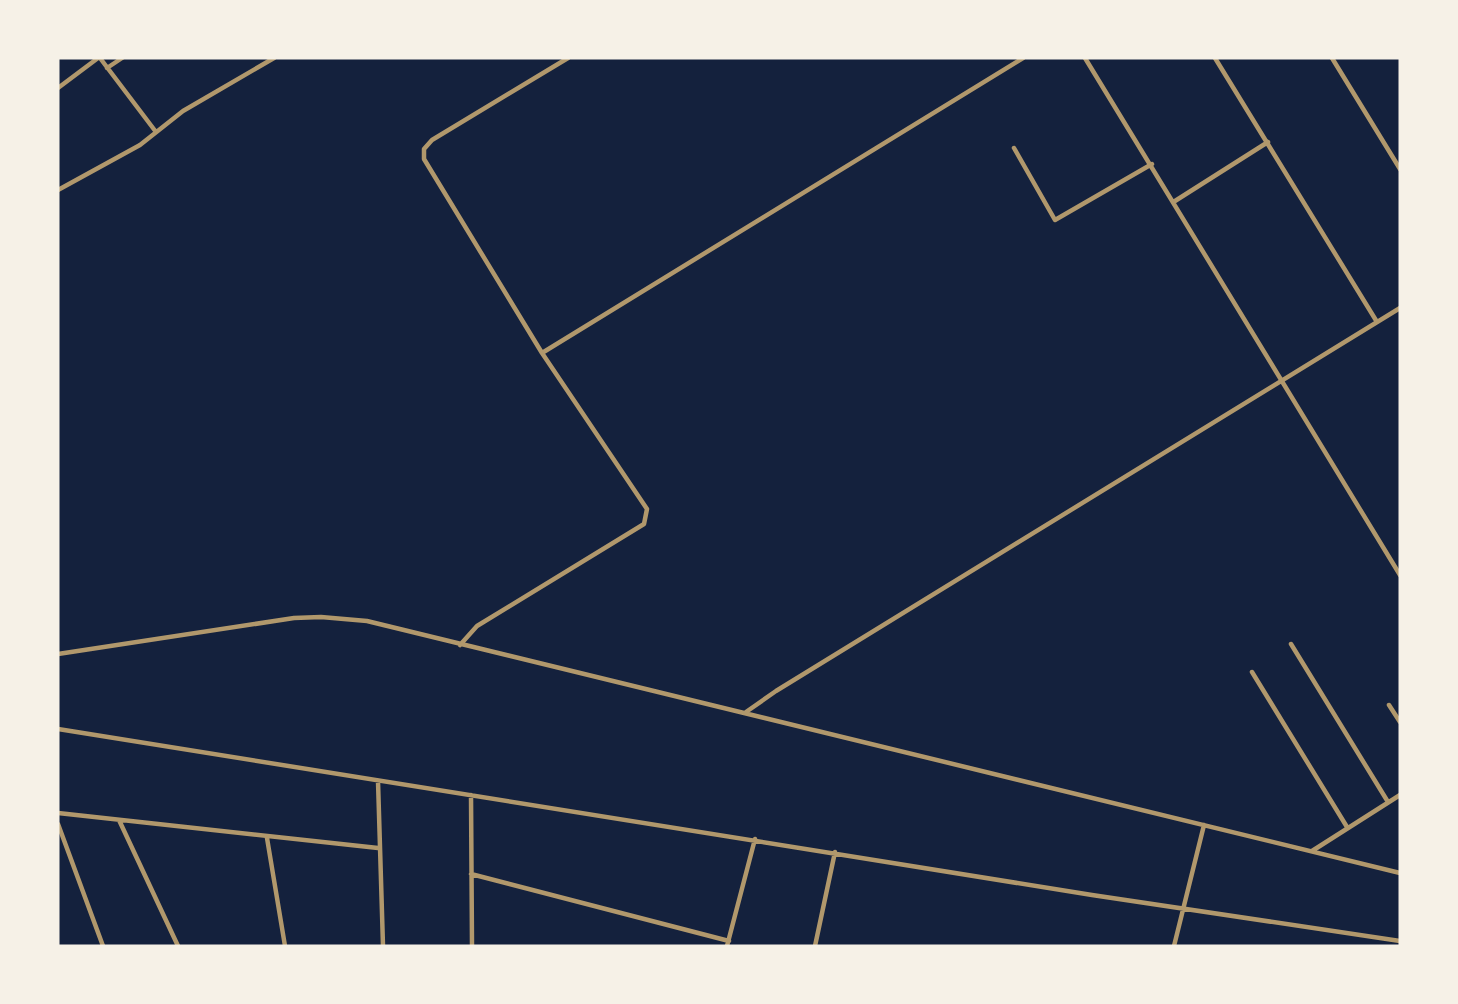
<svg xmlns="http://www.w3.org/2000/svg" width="1458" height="1004" viewBox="0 0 1458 1004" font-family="Montserrat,sans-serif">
<rect width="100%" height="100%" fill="#14213d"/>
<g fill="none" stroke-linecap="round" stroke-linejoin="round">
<!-- minor -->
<path stroke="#b1986c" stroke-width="4.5" d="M100,58L156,132
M1085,58L1400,575
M1215,58L1377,322
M1332,58L1400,169
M107,68L122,58
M58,88L98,58
M1014,148L1055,220L1152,164
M58,190L140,145L183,111L274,58
M1175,201L1268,142
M542,353L1023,58
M1291,644L1388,802
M460,645L477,626L644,524L647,509L542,353L424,159V149L432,140L568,58
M58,654L294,618L321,617L367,621L1400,873
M1252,672L1347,827
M1389,705L1400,722
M746,712L776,691L1400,308
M58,729L1092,895L1400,941
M378,781L383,946
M471,795L472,946
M58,813L378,848
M119,820L178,946
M58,824L103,946
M267,838L285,946
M1312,851L1400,795
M471,874L729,941
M727,946L755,839
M815,946L835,852
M1174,946L1204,825"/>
</g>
<!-- border -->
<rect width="1458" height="1004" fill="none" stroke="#f6f1e7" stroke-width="119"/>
</svg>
